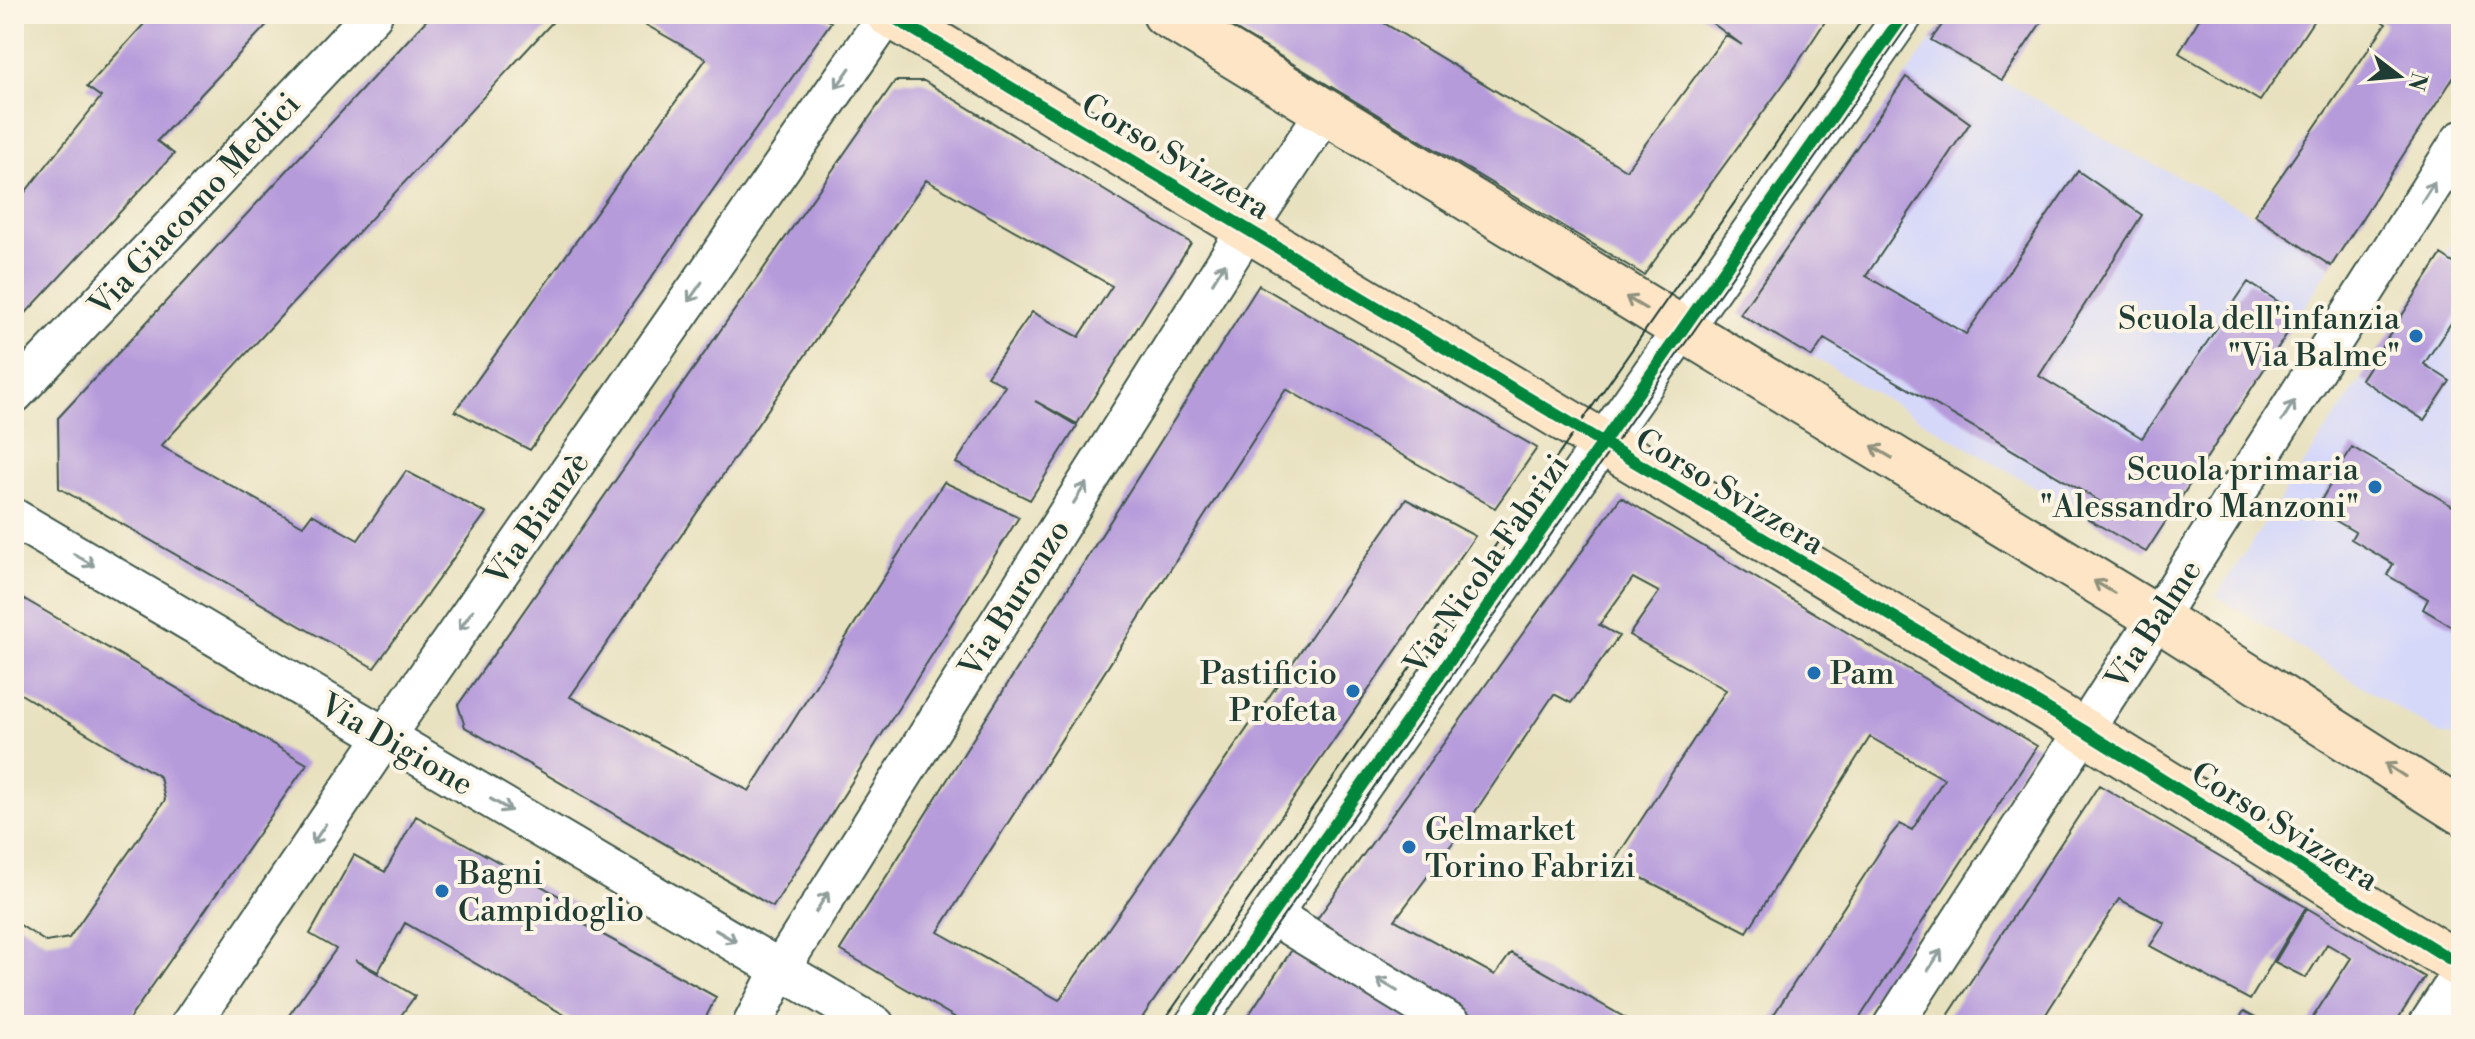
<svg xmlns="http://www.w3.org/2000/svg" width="2475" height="1039" viewBox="0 0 2475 1039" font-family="'Libre Bodoni',serif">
<rect width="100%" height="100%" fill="#fcf5e5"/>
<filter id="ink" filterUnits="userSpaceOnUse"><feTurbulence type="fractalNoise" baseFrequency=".0125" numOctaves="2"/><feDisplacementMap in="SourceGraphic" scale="16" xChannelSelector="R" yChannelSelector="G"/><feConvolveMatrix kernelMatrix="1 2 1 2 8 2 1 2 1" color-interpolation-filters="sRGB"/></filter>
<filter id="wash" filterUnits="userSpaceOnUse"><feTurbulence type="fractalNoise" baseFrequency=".006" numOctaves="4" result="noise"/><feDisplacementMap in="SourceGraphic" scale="32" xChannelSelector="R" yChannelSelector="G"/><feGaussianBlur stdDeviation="1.8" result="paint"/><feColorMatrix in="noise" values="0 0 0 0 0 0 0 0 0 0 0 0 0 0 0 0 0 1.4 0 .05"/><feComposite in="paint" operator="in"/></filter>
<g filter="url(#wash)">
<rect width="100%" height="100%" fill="#e8e1bf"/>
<!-- built -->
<path fill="#d6d8f9" d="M1931,40L2120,147L2254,215L2331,266L2146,552L1740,314Z
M2461,229V736L2441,735L2216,596Z"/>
<g id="blocks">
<!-- building -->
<path fill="#b69bdb" d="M153,14H277L157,141L174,154L14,326V206L101,97L87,87Z
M432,14H560L161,446L303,526L312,514L358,540L406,471L486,513L374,668L59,488L58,418Z
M627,14H816L831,22L530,450L455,411L706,59Z
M1210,14H1369L1626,170L1726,35L1742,45L1700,14H1830L1788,78L1644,275Z
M1950,14H2047L2002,80L1931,40Z
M2202,14H2318L2260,101L2179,53Z
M2371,14H2452L2461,19V66L2331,266L2254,215L2386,24Z
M1906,77L1970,123L1866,276L1966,334L2078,171L2142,215L2039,376L2142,438L2248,282L2299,315L2146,552L2088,519L2099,501L1824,339L1812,357L1740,314Z
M895,81H924L1191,243L1077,424L1035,401L1077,426L1030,500L956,463L1005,386L987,376L1032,312L1079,337L1112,286L926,180L570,697L749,791L944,482L1019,517L773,907L465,727L458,705Z
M2441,255L2461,268V308L2424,364L2450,381L2424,420L2361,379Z
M1259,285L1537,448L1495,508L1286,389L938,932L1059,1000L1406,499L1475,536L1137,1025H968L840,950Z
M2352,447L2461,511V632L2423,609L2428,599L2387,575L2393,564L2351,539L2355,532L2316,509Z
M1621,497L2037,746L1855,1025H1767L1890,836L1900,824L1912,830L1944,779L1870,737L1747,932L1613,863L1726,690L1629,635L1659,592L1633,578L1599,625L1619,636L1571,703L1554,694L1469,821L1395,920L1495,975L1511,953L1638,1025H1480L1312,926Z
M14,593L307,764L125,1025H25L14,1017V921L46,942L69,938L165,800L160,777L14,690Z
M2099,785L2306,907L2250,1000L2150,946L2165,923L2119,899L2039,1025H1942Z
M416,816L584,910L578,921L716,997L702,1025H582L405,923L378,972L355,960L415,996L394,1025H282L336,949L310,934L354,855L385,872Z
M2307,908L2425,977L2394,1025H2308L2351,958L2327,944L2306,978L2275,962Z
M1297,942L1433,1025H1242Z
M2244,1011L2270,1025H2235Z"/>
</g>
</g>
<g filter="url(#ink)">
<use href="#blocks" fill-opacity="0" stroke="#3d5649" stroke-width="2"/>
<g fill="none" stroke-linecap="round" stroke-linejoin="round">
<defs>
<path id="street" d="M14,394L373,14
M14,518L875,1025
M1272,915L1453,1025
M190,1025L384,738L888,14
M752,1025L781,968L1235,248L1325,112
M1194,1025L1904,14
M1893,1025L2157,618L2461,140
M2428,1025L2461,974"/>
<path id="secondary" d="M888,14L2084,731L2461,966
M1165,14L2157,618L2461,812"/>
</defs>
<!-- street casing -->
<use href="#street" stroke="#3d5649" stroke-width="42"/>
<!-- secondary casing -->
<use href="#secondary" stroke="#3d5649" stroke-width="48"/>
<!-- street -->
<use href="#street" stroke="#fff" stroke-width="38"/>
<!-- secondary -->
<use href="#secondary" stroke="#fde5c5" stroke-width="44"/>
<!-- tram -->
<path stroke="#1f3d34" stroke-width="2" d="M1161,1025L1866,14
M1207,1025L1916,14"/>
<defs>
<path id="cycleway" d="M888,14L2084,731L2461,966
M1194,1025L1904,14"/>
</defs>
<!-- cycleway casing -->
<use href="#cycleway" stroke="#fcf5e5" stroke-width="17"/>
<!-- cycleway -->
<use href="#cycleway" stroke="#00873e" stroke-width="12"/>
</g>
<!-- one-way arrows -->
<defs><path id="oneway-shaft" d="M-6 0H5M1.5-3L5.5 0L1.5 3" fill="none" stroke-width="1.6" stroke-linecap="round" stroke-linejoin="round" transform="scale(2)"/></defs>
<g stroke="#8f9e9a">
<use href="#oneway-shaft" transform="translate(843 78) rotate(125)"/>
<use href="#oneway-shaft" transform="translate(2428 192) rotate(-58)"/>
<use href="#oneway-shaft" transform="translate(1219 273) rotate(-58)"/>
<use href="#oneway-shaft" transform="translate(695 292) rotate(125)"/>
<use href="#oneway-shaft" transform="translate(2288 411) rotate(-58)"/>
<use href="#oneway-shaft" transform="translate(1080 493) rotate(-58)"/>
<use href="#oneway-shaft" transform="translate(84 560) rotate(31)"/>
<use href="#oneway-shaft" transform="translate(466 620) rotate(125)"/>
<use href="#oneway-shaft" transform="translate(501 805) rotate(30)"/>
<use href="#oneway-shaft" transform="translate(319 834) rotate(124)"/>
<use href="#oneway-shaft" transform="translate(822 902) rotate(-58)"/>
<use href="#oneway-shaft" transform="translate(726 936) rotate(30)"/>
<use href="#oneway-shaft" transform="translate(1935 960) rotate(-57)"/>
<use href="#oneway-shaft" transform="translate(1387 985) rotate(-149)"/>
</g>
<g stroke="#8e917c">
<use href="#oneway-shaft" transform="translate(1636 303) rotate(-149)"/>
<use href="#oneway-shaft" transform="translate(1882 452) rotate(-149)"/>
<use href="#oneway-shaft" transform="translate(2104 587) rotate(-149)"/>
<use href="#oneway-shaft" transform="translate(2395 770) rotate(-147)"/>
</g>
</g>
<!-- markers -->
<g fill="#1f6fb2" stroke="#fcf5e5" stroke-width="3">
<circle cx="2416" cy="336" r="8"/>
<circle cx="2375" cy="487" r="8"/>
<circle cx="1814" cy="673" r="8"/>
<circle cx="1353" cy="691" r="8"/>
<circle cx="1409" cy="847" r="8"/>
<circle cx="442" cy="891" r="8"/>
</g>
<g text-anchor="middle" stroke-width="8" stroke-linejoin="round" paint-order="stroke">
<!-- street labels -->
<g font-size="32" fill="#1f3d34" stroke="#fcf5e5">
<text transform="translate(1176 156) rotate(31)" y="11">Corso Svizzera</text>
<text transform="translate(194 204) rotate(-47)" y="11">Via Giacomo Medici</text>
<text transform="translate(1730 491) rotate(31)" y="11">Corso Svizzera</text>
<text transform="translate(537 518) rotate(-55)" y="11">Via Bianzè</text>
<text transform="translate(1486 564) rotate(-55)" y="11">Via Nicola Fabrizi</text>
<text transform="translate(1014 598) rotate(-58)" y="11">Via Buronzo</text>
<text transform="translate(2153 624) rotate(-57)" y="11">Via Balme</text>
<text transform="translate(397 744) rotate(30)" y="11">Via Digione</text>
<text transform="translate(2285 826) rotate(32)" y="11">Corso Svizzera</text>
</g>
<!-- poi labels -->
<g font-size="32" fill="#1f3d34" stroke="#fcf5e5" text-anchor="end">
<text x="2400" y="329">Scuola dell'infanzia<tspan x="2400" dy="37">"Via Balme"</tspan></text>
<text x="2359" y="480">Scuola primaria<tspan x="2359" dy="37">"Alessandro Manzoni"</tspan></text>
<text x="1337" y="684">Pastificio<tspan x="1337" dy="37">Profeta</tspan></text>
<text x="1830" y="684" text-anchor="start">Pam</text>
<text x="1425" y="840" text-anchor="start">Gelmarket<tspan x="1425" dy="37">Torino Fabrizi</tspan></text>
<text x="458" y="884" text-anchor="start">Bagni<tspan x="458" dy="37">Campidoglio</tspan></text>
</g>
</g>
<!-- margin -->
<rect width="2475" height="1039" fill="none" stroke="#fcf5e5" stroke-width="48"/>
<!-- north arrow -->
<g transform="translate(2399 76) rotate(106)" stroke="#fcf5e5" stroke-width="6" paint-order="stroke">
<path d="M0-6L14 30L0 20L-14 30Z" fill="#1f3d34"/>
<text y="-12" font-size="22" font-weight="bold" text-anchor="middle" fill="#1f3d34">N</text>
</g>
</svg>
